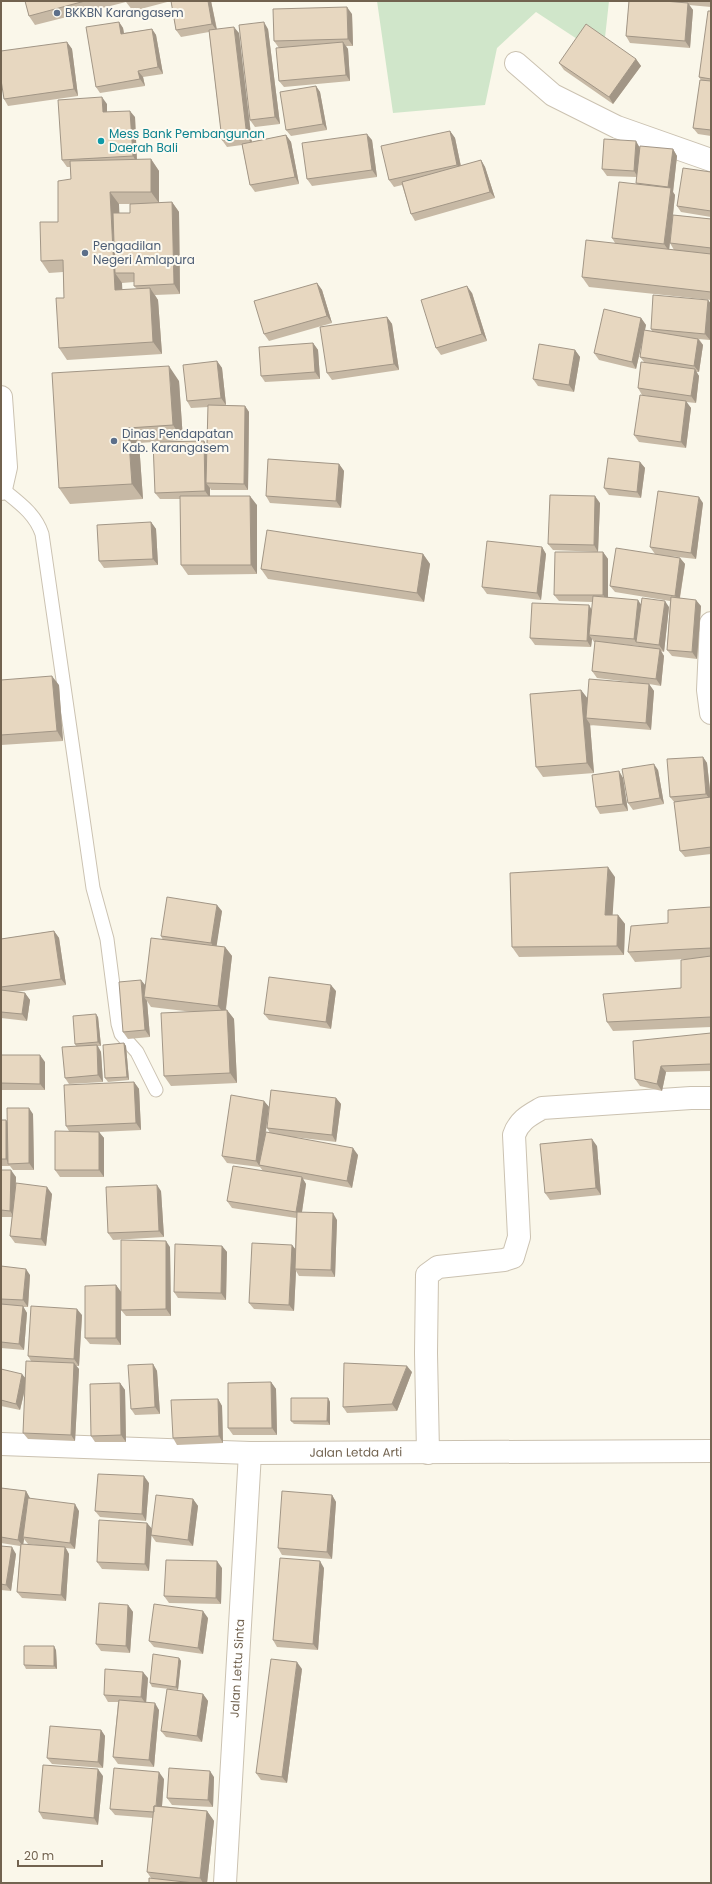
<svg xmlns="http://www.w3.org/2000/svg" width="712" height="1884" viewBox="0 0 712 1884" font-family="Poppins,sans-serif">
<rect width="100%" height="100%" fill="#faf7ea"/>
<!-- green -->
<path fill="#d0e6ca" d="M377,1H609L603,56L536,12L497,48L485,105L393,113Z"/>
<g fill="none" stroke-linecap="round" stroke-linejoin="round">
<defs>
<path id="service" d="M1,488C18,502 35,513 42,534L93,888L107,939L118,1024L121,1034L137,1052L156,1090"/>
<path id="minor" d="M516,63L553,95L617,127L711,160
M1,397L6,467L1,489
M428,1453L426,1353L427,1275L438,1267L504,1260L513,1257L519,1237L514,1135C519,1120 530,1115 542,1108L691,1098H711"/>
<g id="tertiary">
<path d="M711,623L708,690L711,713"/>
<path id="s1" d="M1,1444L250,1453L711,1451"/>
<path id="s2" d="M225,1883L250,1453"/>
</g>
</defs>
<!-- service casing -->
<use href="#service" stroke="#cbc2b1" stroke-width="15"/>
<!-- minor casing -->
<use href="#minor" stroke="#cbc2b1" stroke-width="24"/>
<!-- tertiary casing -->
<use href="#tertiary" stroke="#cbc2b1" stroke-width="24"/>
<!-- service -->
<use href="#service" stroke="#fff" stroke-width="13"/>
<!-- minor -->
<use href="#minor" stroke="#fff" stroke-width="22"/>
<!-- tertiary -->
<use href="#tertiary" stroke="#fff" stroke-width="22"/>
</g>
<!-- wall -->
<path fill="#c7b9a5" fill-rule="evenodd" d="M25,1H211L217,29L239,33L252,142L286,135L291,142L299,184L255,192L250,185L242,145L227,147L222,140L209,32L181,37L176,30L171,1L133,11L126,2L35,25L29,16Z
M629,1H711V7L689,5L693,10L690,48L630,43L626,36Z
M711,11V136L698,134L693,128L701,80L699,77Z
M352,14L353,46H346L348,49L350,81L284,87L279,81V48L274,41Z
M119,22L123,28L124,33L152,29L156,35L163,74L143,77L145,86L100,93L96,87Z
M268,29L280,124L255,127L250,120Z
M67,42L72,49L78,96L8,106L4,99Z
M636,59L641,66L613,104L564,70L559,63Z
M316,86L320,92L327,130L291,136L286,130Z
M107,104V112L135,117L137,160L151,159L159,171V203L172,202L179,212L180,294L155,295L158,300L162,354L67,360L59,348L64,298L63,272L49,273L41,261L58,222L71,179L70,167H67L62,160ZM119,204H131L130,213H119ZM134,282V286L137,289L122,290V283Z
M450,131L455,138L461,166L481,160L485,167L495,198L415,221L411,214L402,185L394,187L389,180Z
M372,140L377,177L312,186L307,179Z
M640,148L673,149L677,156L673,192L675,195L673,215L711,219V300L589,287L582,277L615,243L612,238L637,184L636,183L637,177L607,176L602,169ZM670,240V243L674,250L669,249Z
M711,172V217L681,212L677,206Z
M317,283L322,290L332,323L269,341L264,334Z
M472,293L487,341L441,355L436,348Z
M708,300L711,304V329L710,340L699,339L703,345L699,372H696L699,376L696,403L686,402L691,408L686,448L639,442L634,435L666,399L642,395L638,388L644,362L640,357L643,338L636,369L599,360L594,353L641,318L646,325L645,330L652,331L651,329Z
M387,317L392,324L399,370L332,380L327,373Z
M313,343L318,350L320,379L265,382L261,376Z
M575,350L580,357L574,392L538,386L533,379Z
M217,361L222,368L226,405L245,406L249,412L248,490H211L210,488V496L257,505V574L188,575L181,565L180,499H160L155,493L207,446L208,407L191,408L187,401Z
M179,381L183,440L139,443L143,499L70,504L59,488Z
M640,462L645,468L641,498L609,495L604,488Z
M339,464L344,471L341,508L270,503L266,496Z
M600,503L598,552L553,550L548,544Z
M703,503L696,559L669,556L680,558L685,564L680,598L701,606L697,659L672,656L667,650L670,601L615,592L610,586L655,554L650,547Z
M151,522L156,529L158,565L104,568L99,561Z
M542,547L546,554L541,600L487,594L482,587Z
M603,552L608,559V597L641,604L669,607L664,652L661,651L664,656L661,686L649,684L654,691L651,730L590,725V724L594,773L543,777L536,767L581,690L587,698L646,684L597,678L592,671L595,642H594L592,639L591,647L535,645L530,638L592,609V602L559,601L554,595ZM616,644L639,646V647Z
M423,554L430,564L424,602L268,579L261,569Z
M1,680L59,685L63,741L1,745Z
M703,757L707,763L711,797V854L685,857L680,851L675,803L670,797Z
M658,770L664,804L633,810L628,803Z
M619,771L623,778L628,811L600,814L596,807Z
M615,877L612,915H618L625,924L624,955L519,957L512,947Z
M711,907V1027L613,1031L607,1022L681,988L684,959L635,962L628,952L668,923Z
M222,911L216,946L225,947L232,956L226,1010H227L234,1019L237,1083L171,1086L164,1076L193,1012L151,1007L147,1001L150,1037L128,1039L123,1032L146,987L163,940L161,936Z
M54,931L59,938L66,985L16,992L25,993L30,1000L27,1021L1,1018V990H2L1,989V939Z
M336,991L331,1029L269,1020L264,1014Z
M98,1017L101,1046H98L101,1052L103,1082L69,1084L65,1078L76,1046L75,1044Z
M711,1033V1071L666,1072L662,1091L640,1086L635,1079Z
M124,1043L126,1046L129,1080L108,1082L105,1078Z
M1,1055L45,1062V1090H1Z
M134,1082L139,1089L141,1130L99,1132L104,1138V1177H60L55,1170L69,1131L66,1126Z
M336,1098L341,1104L336,1142L294,1137L358,1155L352,1188L303,1179L306,1184L302,1212L337,1220L335,1277L299,1276L296,1271L294,1311L254,1309L249,1303L292,1245L295,1249L296,1218L232,1208L227,1201L263,1171L260,1167L227,1163L222,1156L264,1101L269,1107L266,1132L270,1133L267,1128Z
M33,1114L34,1170H13L10,1166H1V1120H6L7,1122Z
M597,1146L601,1195L550,1200L545,1193Z
M1,1170L16,1177V1186L52,1194L46,1246L15,1243L10,1236L12,1217H1Z
M161,1191L164,1237L113,1240L108,1233Z
M222,1246L227,1252L226,1300L178,1298L174,1292Z
M170,1247L171,1316H126L121,1310V1345L90,1344L85,1338L116,1285L121,1292Z
M1,1266L30,1275L28,1307H23L27,1313L24,1350L1,1348Z
M82,1315L79,1366H76L79,1369L75,1441L28,1439L23,1433L25,1390L20,1410L1,1406V1369L25,1378L31,1361L28,1356Z
M153,1364L157,1371L160,1414L135,1415L131,1409Z
M412,1372L397,1411L347,1413L343,1407Z
M271,1382L276,1389L277,1435H233L228,1428Z
M120,1383L125,1390L126,1442H95L91,1436Z
M328,1398L330,1402V1425L294,1424L291,1421Z
M218,1399L222,1406L223,1443L177,1445L173,1438Z
M149,1483L146,1521L100,1517L95,1511Z
M1,1488L26,1491L30,1499L79,1511L75,1549L66,1548L69,1554L66,1601L22,1598L17,1592L20,1546L1,1543ZM24,1539L28,1544L44,1546L23,1544Z
M332,1495L336,1502L332,1559L282,1555L278,1548Z
M193,1499L198,1506L193,1546L156,1542L151,1535L149,1571L102,1569L97,1562L147,1523L152,1529Z
M1,1546L16,1554L11,1591L1,1590Z
M222,1568L221,1604L169,1603L164,1596Z
M324,1568L318,1650L277,1647L273,1640Z
M128,1605L133,1612L130,1653L101,1651L96,1644Z
M208,1618L203,1654L154,1647L149,1641Z
M56,1650L57,1669H26L24,1665Z
M179,1658L181,1661L178,1690L152,1687L150,1683Z
M302,1669L287,1783L261,1780L256,1773Z
M148,1678L146,1702L159,1710L154,1767L118,1764L113,1757L118,1702H108L104,1695Z
M203,1694L208,1701L202,1742L166,1737L161,1731Z
M101,1730L105,1736L103,1768L52,1764L47,1758Z
M103,1776L98,1825L43,1819L39,1812Z
M214,1777L213,1807L172,1805L167,1798Z
M164,1779L162,1806L207,1811L214,1821L207,1883H149L151,1878L147,1872L153,1818L115,1815L110,1809Z"/>
<!-- shaded-wall -->
<path fill="#a29686" d="M208,1H211L217,31L212,24Z
M688,3L693,10L690,48L685,41Z
M347,7L352,14L353,46L348,39Z
M119,22L123,28L125,40L121,34Z
M264,22L268,29L280,124L275,117Z
M234,27L239,33L252,144L247,137Z
M152,29L156,35L163,74L158,67Z
M67,42L72,49L78,96L74,89Z
M343,42L348,49L350,81L346,75Z
M636,59L641,66L613,104L609,97Z
M138,71L143,77L145,86L140,79Z
M316,86L320,92L327,130L323,124Z
M102,97L107,104V119L103,112Z
M130,111L135,117L137,163L133,156Z
M450,131L455,138L462,172L457,165Z
M367,134L372,140L377,177L372,170Z
M286,135L291,142L299,184L295,177Z
M636,141L640,148L638,177L634,171Z
M673,149L677,156L673,192L675,195L669,251L664,244L671,190L668,187Z
M151,159L159,171V203L151,192Z
M481,160L485,167L495,198L490,192Z
M110,192L119,204L122,273H115L122,283L123,302L115,290Z
M172,202L179,212L180,294L174,284Z
M317,283L322,290L332,323L327,316Z
M467,286L472,293L487,341L482,334Z
M150,288L158,300L162,354L153,342Z
M708,300L711,304V329L710,340L705,334Z
M387,317L392,324L399,370L394,364Z
M641,318L646,325L636,369L632,362Z
M698,339L703,345L699,372L694,366Z
M313,343L318,350L320,379L315,372Z
M575,350L580,357L574,392L569,385Z
M217,361L222,368L226,405L221,398Z
M169,366L179,381L183,440L173,425Z
M695,369L699,376L696,403L691,396Z
M686,401L691,408L686,448L681,442Z
M245,406L249,412L248,490L244,484Z
M128,428L139,443L143,499L132,484Z
M204,441L208,447L206,483L210,488V498L205,491Z
M640,462L645,468L641,498L637,492Z
M339,464L344,471L341,508L336,501Z
M250,496L257,505V574L251,565Z
M595,496L600,503L598,552L594,545Z
M699,497L703,503L696,559L691,553Z
M151,522L156,529L158,565L153,559Z
M542,547L546,554L541,600L537,593Z
M603,552L608,559V602L603,595Z
M423,554L430,564L424,602L417,593Z
M680,558L685,564L679,602L675,596Z
M638,600L642,606L636,642L634,639Z
M696,600L701,606L697,659L692,652Z
M665,601L669,607L664,652L659,645Z
M589,605L593,612L589,635L592,639L591,647L587,641Z
M660,649L664,656L661,686L656,679Z
M52,676L59,685L63,741L57,731Z
M649,684L654,691L651,730L646,723Z
M581,690L588,699L586,718L590,724L594,773L587,763Z
M703,757L707,763L711,801L706,794Z
M654,764L658,770L664,804L660,798Z
M619,771L623,778L628,811L623,804Z
M608,867L615,877L612,925L605,915Z
M217,905L222,911L216,950L211,943Z
M618,915L625,924L624,955L617,946Z
M54,931L59,938L66,985L61,979Z
M225,947L232,956L225,1015L218,1006Z
M141,980L146,986L144,997L147,1001L150,1037L145,1030Z
M331,985L336,991L331,1029L326,1022Z
M25,993L30,1000L27,1021L22,1014Z
M227,1010L234,1019L237,1083L230,1073Z
M96,1014L98,1017L101,1046L98,1042Z
M124,1043L126,1046L129,1080L127,1077Z
M97,1045L101,1052L103,1082L98,1075Z
M40,1055L45,1062V1090L40,1084Z
M661,1066L666,1072L662,1091L657,1084Z
M134,1082L139,1089L141,1130L136,1123Z
M336,1098L341,1104L336,1142L332,1135Z
M264,1101L269,1107L261,1166L259,1165L256,1161Z
M29,1108L33,1114L34,1170L29,1163Z
M6,1120L11,1127L9,1164L6,1159Z
M99,1132L104,1138V1177L99,1170Z
M592,1139L597,1146L601,1195L596,1188Z
M353,1148L358,1155L352,1188L347,1181Z
M11,1170L16,1177L14,1217L10,1211Z
M302,1177L306,1184L301,1218L296,1212Z
M157,1185L161,1191L164,1237L159,1231Z
M47,1187L52,1194L46,1246L41,1239Z
M333,1213L337,1220L335,1277L331,1270Z
M166,1241L170,1247L171,1316L166,1309Z
M292,1245L297,1251L295,1269L296,1271L294,1311L289,1305Z
M222,1246L227,1252L226,1300L221,1293Z
M26,1269L30,1275L28,1307L23,1300Z
M116,1285L121,1292V1345L116,1338Z
M23,1306L27,1313L24,1350L19,1344Z
M77,1309L82,1315L79,1366L74,1359Z
M74,1363L79,1369L75,1441L71,1435Z
M153,1364L157,1371L160,1414L155,1407Z
M407,1366L412,1372L397,1411L392,1404Z
M22,1374L27,1380L20,1410L16,1404Z
M271,1382L276,1389L277,1435L272,1428Z
M120,1383L125,1390L126,1442L121,1435Z
M328,1398L330,1402V1425L327,1421Z
M218,1399L222,1406L223,1443L219,1436Z
M144,1476L149,1483L146,1521L142,1514Z
M26,1491L30,1498L24,1537H23L24,1539L23,1546L18,1540Z
M332,1495L336,1502L332,1559L327,1552Z
M193,1499L198,1506L193,1546L188,1540Z
M75,1504L79,1511L75,1549L70,1543Z
M147,1523L152,1529L149,1571L145,1564Z
M12,1547L16,1554L11,1591L6,1585Z
M65,1547L69,1554L66,1601L61,1595Z
M217,1561L222,1568L221,1604L216,1598Z
M320,1561L324,1568L318,1650L313,1644Z
M128,1605L133,1612L130,1653L126,1646Z
M203,1611L208,1618L203,1654L198,1648Z
M54,1646L56,1650L57,1669L54,1666Z
M179,1658L181,1661L178,1690L176,1687Z
M297,1662L302,1669L287,1783L282,1777Z
M143,1672L148,1678L146,1704L141,1697Z
M203,1694L208,1701L202,1742L197,1736Z
M155,1703L159,1710L154,1767L149,1760Z
M101,1730L105,1736L103,1768L98,1762Z
M98,1769L103,1776L98,1825L94,1818Z
M210,1771L214,1777L213,1807L208,1800Z
M159,1772L164,1779L161,1819L156,1812Z
M207,1811L214,1821L207,1883H203L200,1878Z"/>
<!-- building -->
<path fill="#e7d7c0" stroke="#a29686" d="M25,1H85L29,16Z
M171,1H208L212,24L176,30Z
M629,1H664L688,3L685,41L626,36Z
M347,7L348,39L274,41L273,9Z
M708,11H711V79L699,77Z
M119,22L121,34L152,29L158,67L138,71L140,79L96,87L86,27Z
M264,22L275,117L250,120L239,25Z
M586,24L636,59L609,97L559,63Z
M234,27L247,137L222,140L209,30Z
M67,42L74,89L4,99L1,80V51Z
M343,42L346,75L279,81L276,48Z
M700,80L711,81V130L693,128Z
M316,86L323,124L286,130L280,92Z
M102,97L103,112L130,111L133,156L62,160L58,100Z
M450,131L457,165L389,180L381,146Z
M367,134L372,170L307,179L302,143Z
M286,135L295,177L250,185L242,144Z
M604,139L636,141L634,171L602,169Z
M640,146L673,149L668,187L636,183Z
M151,159V192H110L115,290L150,288L153,342L59,348L56,298H64L63,260L41,261L40,222H58V181L71,179L70,161Z
M481,160L490,192L411,214L402,182Z
M683,168L711,172V211L677,206Z
M619,182L671,188L664,244L612,238Z
M172,202L174,284L134,286V273H115L113,213H130V204Z
M673,215L711,219V248L670,243Z
M586,240L711,254V292L582,277Z
M317,283L327,316L264,334L254,301Z
M467,286L482,334L436,348L421,300Z
M653,295L708,300L705,334L651,329Z
M604,309L641,318L632,362L594,353Z
M387,317L394,364L327,373L320,327Z
M644,330L698,339L694,366L640,357Z
M313,343L315,372L261,376L259,347Z
M539,344L575,350L569,385L533,379Z
M217,361L221,398L187,401L183,365Z
M641,362L695,369L691,396L638,388Z
M169,366L173,425L128,428L132,484L59,488L52,373Z
M640,395L686,401L681,442L634,435Z
M208,405L245,406L244,484L206,483Z
M204,441L205,491L155,493L153,442Z
M608,458L640,462L637,492L604,488Z
M268,459L339,464L336,501L266,496Z
M658,491L699,497L691,553L650,547Z
M550,495L595,496L594,545L548,544Z
M180,496H250L251,565H181Z
M151,522L153,559L99,561L97,525Z
M267,530L423,554L417,593L261,569Z
M487,541L542,547L537,593L482,587Z
M616,548L680,558L675,596L610,586Z
M555,552H603V595H554Z
M593,596L638,600L634,639L589,635Z
M671,597L696,600L692,652L667,650Z
M642,598L665,601L659,645L636,642Z
M532,603L589,605L587,641L530,638Z
M595,641L660,649L656,679L592,671Z
M52,676L57,731L1,735V680Z
M589,679L649,684L646,723L586,718Z
M581,690L587,763L536,767L530,694Z
M703,757L706,794L670,797L667,759Z
M654,764L660,798L628,803L622,769Z
M619,771L623,804L596,807L592,775Z
M711,797V847L680,851L674,802Z
M608,867L605,915H618L617,946L512,947L510,873Z
M167,897L217,905L211,943L161,936Z
M711,907V948L628,952L631,926L668,923V910Z
M54,931L61,979L1,987V939Z
M151,938L225,947L218,1006L144,997Z
M711,956V1017L607,1022L603,994L681,988V960Z
M269,977L331,985L326,1022L264,1014Z
M141,980L145,1030L123,1032L119,982Z
M1,990L25,993L22,1014L1,1012Z
M227,1010L230,1073L164,1076L161,1013Z
M96,1014L98,1042L75,1044L73,1016Z
M711,1033V1064L661,1066L657,1084L635,1079L633,1041Z
M124,1043L127,1077L105,1078L103,1045Z
M97,1045L98,1075L65,1078L62,1047Z
M1,1055H40V1084L1,1083Z
M134,1082L136,1123L66,1126L64,1085Z
M271,1090L336,1098L332,1135L267,1128Z
M231,1095L264,1101L256,1161L222,1156Z
M7,1108H29V1163L8,1164Z
M1,1120H6V1159H1Z
M55,1131L99,1132V1170H55Z
M266,1132L353,1148L347,1181L259,1165Z
M592,1139L596,1188L545,1193L540,1144Z
M233,1166L302,1177L296,1212L227,1201Z
M1,1170H11L10,1211L1,1210Z
M16,1183L47,1187L41,1239L10,1236Z
M157,1185L159,1231L108,1233L106,1187Z
M297,1212L333,1213L331,1270L295,1269Z
M121,1240L166,1241V1309L121,1310Z
M252,1243L292,1245L289,1305L249,1303Z
M175,1244L222,1246L221,1293L174,1292Z
M1,1266L26,1269L23,1300L1,1299Z
M116,1285V1338H85V1286Z
M1,1304L23,1306L19,1344L1,1342Z
M31,1306L77,1309L74,1359L28,1356Z
M26,1361L74,1363L71,1435L23,1433Z
M344,1363L407,1366L392,1404L343,1407Z
M153,1364L155,1407L131,1409L128,1365Z
M1,1369L22,1374L16,1404L1,1400Z
M271,1382L272,1428H228V1383Z
M120,1383L121,1435L91,1436L90,1384Z
M291,1398H328L327,1421H291Z
M218,1399L219,1436L173,1438L171,1400Z
M98,1474L144,1476L142,1514L95,1511Z
M1,1488L26,1491L18,1540L1,1537Z
M282,1491L332,1495L327,1552L278,1548Z
M156,1495L193,1499L188,1540L151,1535Z
M28,1498L75,1504L70,1543L23,1537Z
M99,1520L147,1523L145,1564L97,1562Z
M21,1544L65,1547L61,1595L17,1592Z
M1,1546L12,1547L6,1585L1,1584Z
M280,1558L320,1561L313,1644L273,1640Z
M166,1560L217,1561L216,1598L164,1596Z
M99,1603L128,1605L126,1646L96,1644Z
M154,1604L203,1611L198,1648L149,1641Z
M24,1646H54V1666L24,1665Z
M153,1654L179,1658L176,1687L150,1683Z
M271,1659L297,1662L282,1777L256,1773Z
M105,1669L143,1672L141,1697L104,1695Z
M167,1689L203,1694L197,1736L161,1731Z
M119,1700L155,1703L149,1760L113,1757Z
M50,1726L101,1730L98,1762L47,1758Z
M43,1765L98,1769L94,1818L39,1812Z
M114,1768L159,1772L156,1806H154V1812L110,1809Z
M169,1768L210,1771L208,1800L167,1798Z
M154,1806L207,1811L200,1878L147,1872Z
M149,1878L194,1883H149Z"/>
<!-- markers -->
<g fill="#5c6f8a" stroke="#fdfaf0" stroke-width="1.5">
<circle cx="57" cy="13" r="4"/>
<circle cx="85" cy="253" r="4"/>
<circle cx="114" cy="441" r="4"/>
</g>
<circle fill="#0f9aa8" stroke="#fdfaf0" stroke-width="1.5" cx="101" cy="141" r="4"/>
<g text-anchor="middle" stroke-width="4" stroke-linejoin="round" paint-order="stroke">
<!-- service labels -->
<g font-size="12" fill="#4e5e75" stroke="#fdfaf0" text-anchor="start">
<text x="65" y="17">BKKBN Karangasem</text>
<text x="93" y="250">Pengadilan<tspan x="93" dy="14">Negeri Amlapura</tspan></text>
<text x="122" y="438">Dinas Pendapatan<tspan x="122" dy="14">Kab. Karangasem</tspan></text>
</g>
<!-- culture labels -->
<g font-size="12" fill="#0d838f" stroke="#fdfaf0" text-anchor="start">
<text x="109" y="138">Mess Bank Pembangunan<tspan x="109" dy="14">Daerah Bali</tspan></text>
</g>
<!-- street labels -->
<g font-size="12" fill="#726350" stroke="#fdfaf0">
<text dy="4" stroke="none"><textPath href="#s1" startOffset="355">Jalan Letda Arti</textPath></text>
<text dy="4" stroke="none"><textPath href="#s2" startOffset="215">Jalan Lettu Sinta</textPath></text>
</g>
</g>
<!-- border -->
<rect width="712" height="1884" fill="none" stroke="#726350" stroke-width="4"/>
<!-- scale -->
<path d="M18 1860v6h84v-6" fill="none" stroke="#726350" stroke-width="2"/>
<text x="24" y="1860" font-size="12" fill="#726350" stroke="#fdfaf0" stroke-width="3" paint-order="stroke">20 m</text>
</svg>
